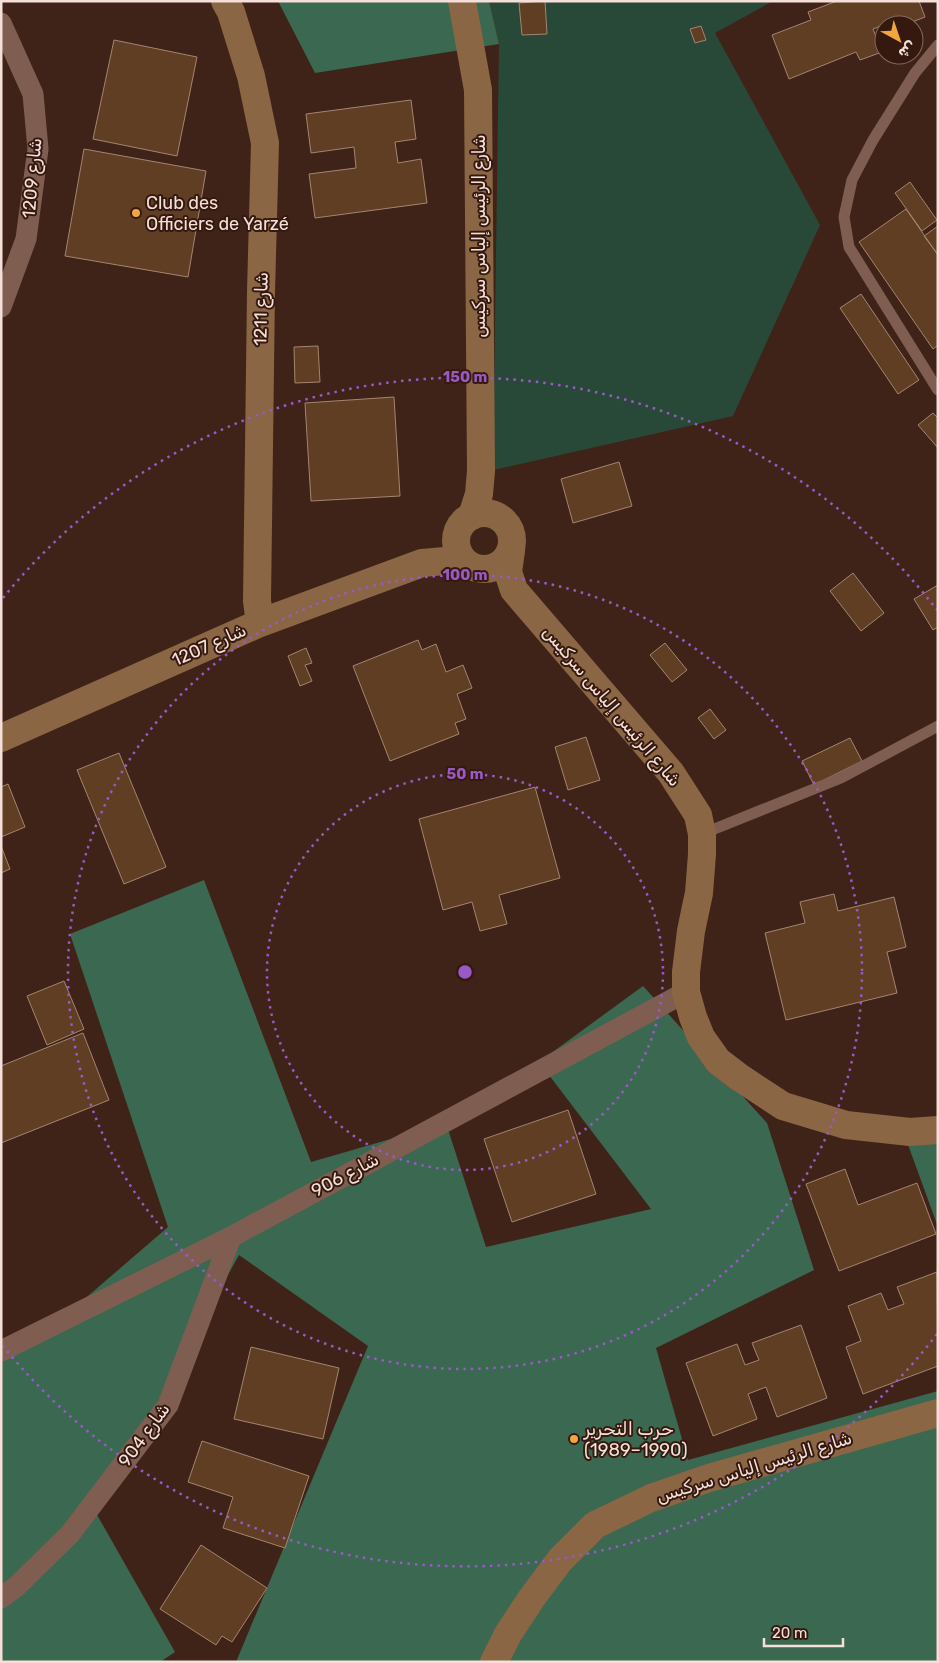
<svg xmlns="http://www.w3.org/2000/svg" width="939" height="1663" viewBox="0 0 939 1663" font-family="Rubik,Vazirmatn,sans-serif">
<rect width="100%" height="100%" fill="#402318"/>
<!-- green -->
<path fill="#294938" d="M489,1H773L715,33L820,225L733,416L493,470L499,44Z"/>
<!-- forest -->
<path fill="#3b6850" d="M278,1H489L499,44L315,73Z
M204,880L311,1162L446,1123L486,1247L651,1209L539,1062L643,986L767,1123L814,1270L656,1348L688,1460L938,1391V1662H236L368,1346L239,1255L96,1513L175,1652L160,1662H1V1357L88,1296L168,1227L70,934Z
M938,1128V1227L903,1131Z"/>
<!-- building -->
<path fill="#603e24" stroke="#a38570" d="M545,1L547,34L522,35L519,3Z
M837,1H919L925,17L907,24L904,17L873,29L882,52L860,60L856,52L789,79L772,35L811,20L808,12Z
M701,26L706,40L695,43L690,29Z
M114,40L197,57L177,156L93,139Z
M411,100L416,139L395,142L398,163L421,159L427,203L315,218L309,174L356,168L354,147L311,153L306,114Z
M84,149L206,171L188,277L65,256Z
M910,182L937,220L922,231L895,193Z
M906,209L938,255V345L933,349L859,242Z
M938,226V255L924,236Z
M861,294L919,380L898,394L840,308Z
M318,346L320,382L295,383L294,347Z
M394,397L400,496L311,501L305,403Z
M933,413L938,418V448L918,425Z
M619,462L632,506L573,523L561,479Z
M853,573L884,613L861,631L830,591Z
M938,585V627L933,630L914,599Z
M418,640L422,650L436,644L446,672L463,665L472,688L457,694L466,719L455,723L459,734L390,761L353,666Z
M665,643L687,670L672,682L650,655Z
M306,648L312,663L305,665L312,681L300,686L288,656Z
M710,709L726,730L714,739L698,718Z
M586,737L600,780L568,790L555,747Z
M850,738L862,761L814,785L802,761Z
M119,753L166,867L124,884L77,770Z
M8,784L25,827L1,837V787Z
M535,787L560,878L499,895L507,924L480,931L472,902L443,910L419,819Z
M1,846L10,869L1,873Z
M834,894L838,911L894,897L906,947L887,952L897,993L786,1020L765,933L805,923L800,902Z
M64,981L84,1029L47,1045L27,996Z
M83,1033L109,1100L1,1143V1066Z
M568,1110L596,1194L512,1222L484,1139Z
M845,1169L858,1205L917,1183L936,1234L839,1271L806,1184Z
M937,1272L938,1366L863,1394L846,1347L861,1341L848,1306L881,1293L888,1310L904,1304L897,1287Z
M801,1325L827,1398L777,1417L766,1387L748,1394L757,1419L713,1436L686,1363L737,1344L745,1365L759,1360L752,1343Z
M251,1347L339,1368L323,1439L234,1419Z
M202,1441L309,1476L285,1548L223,1528L233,1497L188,1482Z
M201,1545L267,1588L232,1642L222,1636L216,1645L160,1609Z"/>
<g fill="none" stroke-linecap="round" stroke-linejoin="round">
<!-- lane -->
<path stroke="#7f5e51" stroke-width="11" d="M938,45L915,73L873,140L852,180L844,217L849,247L938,390
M702,834L841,778L938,726"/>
<!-- street -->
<path stroke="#7f5e51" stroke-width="21" d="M1,23L33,94L38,149L26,239L1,307
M1,1351L231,1237L686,992
M1,1598L17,1586L70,1534L168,1405L231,1237"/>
<!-- secondary -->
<path stroke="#8a6644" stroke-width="28" d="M225,1L231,12L251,76L265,143L261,292L257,601L260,623
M462,1L478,90L481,471L479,494L472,516
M456 541a28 28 0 1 1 56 0a28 28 0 1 1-56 0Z
M511,551L508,572L514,590L671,773L698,815L702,834V854L699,893L691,931L686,972V992L693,1017L701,1037L718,1061L739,1077L783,1106L846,1125L910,1132L938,1130
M1,738L260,623L422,563L445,561L468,564
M494,1662L508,1634L531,1599L560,1560L595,1525L651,1498L709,1478L938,1413"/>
</g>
<!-- distance rings -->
<g fill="none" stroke="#9959c6" stroke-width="2.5" stroke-dasharray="2.5 5">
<circle cx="465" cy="972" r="198"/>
<circle cx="465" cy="972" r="397"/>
<path d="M937 1334A595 595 0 0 1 3 1346M3 598A595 595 0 0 1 937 610"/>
</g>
<!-- markers -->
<g fill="#efa73e" stroke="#35190f" stroke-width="2">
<circle cx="136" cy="213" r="5"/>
<circle cx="574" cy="1439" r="5"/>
</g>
<g text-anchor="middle" stroke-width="4" stroke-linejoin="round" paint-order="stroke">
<!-- street labels -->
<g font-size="18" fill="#f4e0d9" stroke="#35190f">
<text transform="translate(32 178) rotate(-85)" y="6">شارع 1209</text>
<text transform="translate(479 236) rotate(-90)" y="6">شارع الرئيس إلياس سركيس</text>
<text transform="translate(261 309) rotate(-89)" y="6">شارع 1211</text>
<text transform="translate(209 645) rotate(-24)" y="6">شارع 1207</text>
<text transform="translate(612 706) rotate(50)" y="6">شارع الرئيس إلياس سركيس</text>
<text transform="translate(345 1175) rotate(-28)" y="6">شارع 906</text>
<text transform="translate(144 1435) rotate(-54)" y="6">شارع 904</text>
<text transform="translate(754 1467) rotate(-17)" y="6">شارع الرئيس إلياس سركيس</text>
</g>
<!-- poi labels -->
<g font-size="18" fill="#f4e0d9" stroke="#35190f" text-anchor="start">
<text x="146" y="209">Club des<tspan x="146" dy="21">Officiers de Yarzé</tspan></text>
<text x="584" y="1435">حرب التحرير<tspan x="584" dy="21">(1989–1990)</tspan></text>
</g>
</g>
<circle cx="465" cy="972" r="8" fill="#9959c6" stroke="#35190f" stroke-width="2.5"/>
<g font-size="15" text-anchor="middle" font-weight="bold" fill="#9959c6" stroke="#35190f" stroke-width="4" stroke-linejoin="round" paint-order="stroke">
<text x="465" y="382">150 m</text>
<text x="465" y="580">100 m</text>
<text x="465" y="779">50 m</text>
</g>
<!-- border -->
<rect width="939" height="1663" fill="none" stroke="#f4e0d9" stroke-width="5"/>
<!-- north arrow -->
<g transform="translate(899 40) rotate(140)"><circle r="24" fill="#35190f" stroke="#816960"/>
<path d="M0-4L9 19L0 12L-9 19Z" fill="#efa73e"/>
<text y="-8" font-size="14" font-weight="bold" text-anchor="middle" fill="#f4e0d9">ش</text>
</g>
<!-- scale -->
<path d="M764 1638v8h79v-8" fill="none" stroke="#f4e0d9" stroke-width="2.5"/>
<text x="772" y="1638" font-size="15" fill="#f4e0d9" stroke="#35190f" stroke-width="4" paint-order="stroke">20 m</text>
</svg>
